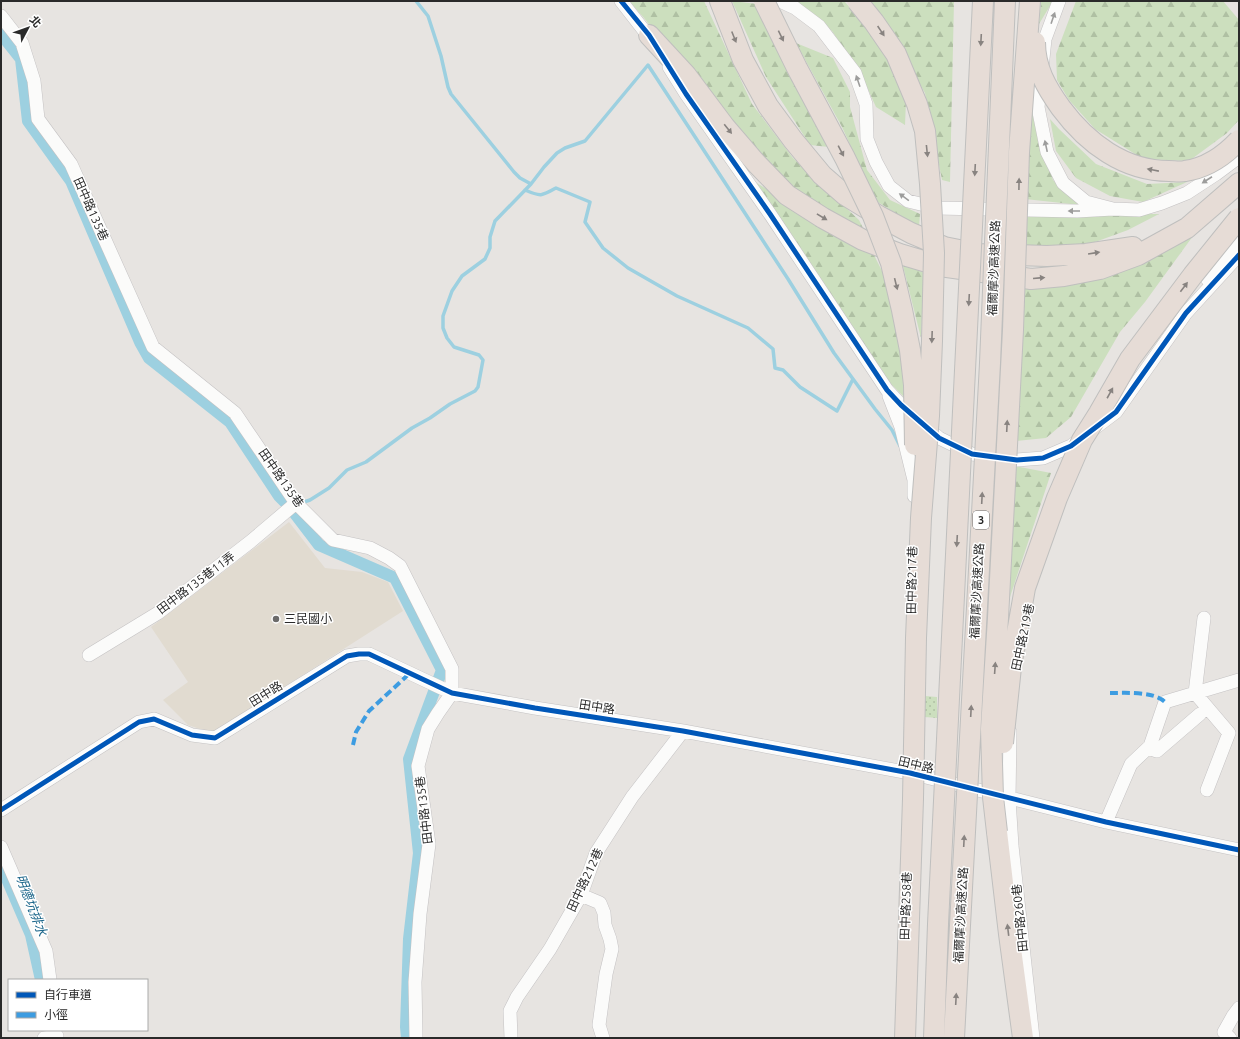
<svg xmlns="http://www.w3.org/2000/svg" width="1240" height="1039" viewBox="0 0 1240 1039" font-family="Ubuntu,'Noto Sans TC',sans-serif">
<defs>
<pattern id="grass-dots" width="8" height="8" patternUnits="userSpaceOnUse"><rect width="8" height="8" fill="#ccdfbe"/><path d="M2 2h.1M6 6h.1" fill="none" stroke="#afc0a3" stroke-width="1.8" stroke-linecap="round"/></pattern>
<pattern id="forest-firs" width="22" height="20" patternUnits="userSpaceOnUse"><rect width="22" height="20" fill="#ccdfbe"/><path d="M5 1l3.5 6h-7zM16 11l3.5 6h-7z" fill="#afc0a3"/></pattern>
</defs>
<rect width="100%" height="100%" fill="#e7e4e1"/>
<!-- education -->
<path fill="#e1dbd0" d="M289,522L325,568L362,572L388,582L403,611L212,733L188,725L163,700L188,682L151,627Z"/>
<!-- grass -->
<path fill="url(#grass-dots)" d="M925,696L937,697V718L925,717Z"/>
<!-- forest -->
<path fill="url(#forest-firs)" d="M629,1H704L752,104L793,158L859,220L863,228V235L806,200L792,185L756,150L671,53L644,18Z
M732,1L757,4L829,147L810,145L766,77Z
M794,1H844L878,37L906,101L905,125L876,107L861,74L832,31Z
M869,1H954L950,182L942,180L925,93L876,8Z
M1041,1H1053L1039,24Z
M1076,1H1223L1239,20V120L1227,133L1189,161L1143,159L1095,129L1069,100L1057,80L1056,54Z
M796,43L833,58L850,92V107L867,170L890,200L920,214L919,227L876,201L842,127Z
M1027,93L1053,180L1080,205L1025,199Z
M1050,119L1059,129L1096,164L1147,184L1187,182L1143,202L1110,196L1076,178L1056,151Z
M752,180L874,255L886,279L903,340L906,399L887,380Z
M1027,214H1159L1128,230L1076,249H1025Z
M1193,236L1145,302L1120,332L1071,417L1046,438L1016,441L1025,284Z
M902,262L924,273L921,338Z
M1015,466L1051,473L1010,597Z"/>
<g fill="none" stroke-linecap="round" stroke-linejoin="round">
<!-- stream -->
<path stroke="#9dd0e0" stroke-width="3.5" d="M416,1L428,16L441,56L448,87L451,94L514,172L520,178L531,184
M525,190C541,197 542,196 556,188L590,202L585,222L603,248L628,268L677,296L748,328L773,349L775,368L783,370L800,387L837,411L853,379
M301,503L310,500L329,488L347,470L366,462L412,428L430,418L450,404L475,391L478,387L483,360L479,355L454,347L447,338L443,328V316L452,291L462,276L485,259L490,248V237L495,221L531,184L544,167L557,153L565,148L585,141L648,65L788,279L834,353L875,409L892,430L900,446"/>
<!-- canal -->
<path stroke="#9dd0e0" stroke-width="12" d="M1,34L21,59L28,121L71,181L140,342L149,358L230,422L279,496L290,507L319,545L395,578L442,670L409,759L419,853L409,939L406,1027L407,1038
M1,865L31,935L41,980"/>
<defs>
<path id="minor" d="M621,1L653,42
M780,1L795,8L819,26L855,73L866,104L867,139L876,162L889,186L908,201L937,208L1077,211L1113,209
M1059,1L1045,39L1038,107L1047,152L1063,183L1086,202L1113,209L1139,210L1162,203L1187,193L1216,174L1239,157
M1,16L22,43L34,81L38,119L71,164L153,347L235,413L296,503L333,540L370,548L389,558L400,566L452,669V693L438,713L428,729L418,766L429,844L420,914L415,982L416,1038
M669,67L686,94L770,214L887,390L901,405L939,438L972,454L1017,460L1043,458L1071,446L1116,412L1186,313L1239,255
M1207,279L1239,239
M889,396L901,427L914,480V496
M1204,618L1195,693L1229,733L1207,790
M89,655L158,613L250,542L296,503
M1010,732L1009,799L1012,846L1033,1038
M1148,748L1157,751L1200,714
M1,810L139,722L154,719L192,735L215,738L347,656L359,654H369L452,693L535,708L683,731L910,773L1106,822L1239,850
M1106,822L1131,764L1150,746L1165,702L1239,680
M1,847L46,951L50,980
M581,895L600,903L604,913L605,925L610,939L612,949L606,974L599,1025L603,1038
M44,1038L57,1036
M511,1038L510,1011L517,997L550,949L581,895L596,853L632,797L683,731
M1230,1038L1224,1032L1233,1016L1239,1008"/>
<path id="highway" d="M720,1L743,60L768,106L793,140L822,175L845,195L879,216L911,233L944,247L979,254L1047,256L1086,254L1133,247
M649,35L686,75L725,127L756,163L787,195L823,218L863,240L900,254L940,266L1031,279L1064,276L1100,269L1138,255L1187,228L1239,183
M997,832L1009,934L1023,1038"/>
</defs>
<!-- minor casing -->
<use href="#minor" stroke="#c4c2c3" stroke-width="14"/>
<!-- highway casing -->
<use href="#highway" stroke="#bfbfbe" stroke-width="22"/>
<!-- minor -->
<use href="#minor" stroke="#fbfbfa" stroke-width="13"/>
<!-- highway -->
<use href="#highway" stroke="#e6dcd6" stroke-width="20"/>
<defs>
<path id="highway-bridge" d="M764,1L797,68L845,158L873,216L891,263L902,310L910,350L914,385L915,445
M857,1L874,22L896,54L917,104L925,131L930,184L934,253L932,341L929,416L921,518L916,638L913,799L905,1038
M1035,42C1035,68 1046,87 1061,108C1087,143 1124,171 1169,171C1174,171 1180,172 1185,171C1206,168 1225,155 1239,140
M1003,743L1011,667L1025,588L1057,498L1082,440L1099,413L1130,359L1193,275L1239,218
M997,832L993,797L991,729L998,618L1013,330L1019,152L1030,1
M934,1038L938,924L983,1
M954,1038L990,363L1005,1"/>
</defs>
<!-- highway-bridge casing -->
<use href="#highway-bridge" stroke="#bfbfbe" stroke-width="22" stroke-linecap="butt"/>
<!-- highway-bridge -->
<use href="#highway-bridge" stroke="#e6dcd6" stroke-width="20"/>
<!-- quiet -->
<path stroke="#3d9ce1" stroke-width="4" stroke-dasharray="8 4" stroke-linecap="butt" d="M1110,693C1125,693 1154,691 1165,702
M353,745L356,732L369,711L410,673"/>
<defs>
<path id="cycleway" d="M621,1L649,35L686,94L770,214L887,390L901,405L939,438L972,454L1017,460L1043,458L1071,446L1116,412L1186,313L1239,255
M1,810L139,722L154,719L192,735L215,738L347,656L359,654H369L452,693L535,708L683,731L910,773L1106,822L1239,850"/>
</defs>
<!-- cycleway casing -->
<use href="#cycleway" stroke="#fff" stroke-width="8"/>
<!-- cycleway -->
<use href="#cycleway" stroke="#0057b8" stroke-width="5"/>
</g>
<!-- one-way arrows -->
<defs><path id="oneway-solid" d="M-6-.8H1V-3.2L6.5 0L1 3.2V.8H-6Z"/></defs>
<g fill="#9d9d9c">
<use href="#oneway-solid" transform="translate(1053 18) rotate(-71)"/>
<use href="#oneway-solid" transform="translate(858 81) rotate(-109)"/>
<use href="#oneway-solid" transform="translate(1046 146) rotate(-102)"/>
<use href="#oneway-solid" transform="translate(1207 180) rotate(147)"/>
<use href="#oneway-solid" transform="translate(904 197) rotate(-144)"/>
<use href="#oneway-solid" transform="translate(1074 211) rotate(-180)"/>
</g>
<g fill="#888380">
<use href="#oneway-solid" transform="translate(881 31) rotate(56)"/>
<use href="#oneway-solid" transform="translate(781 36) rotate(64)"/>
<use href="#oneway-solid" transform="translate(734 37) rotate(68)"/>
<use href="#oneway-solid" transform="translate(981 40) rotate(93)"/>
<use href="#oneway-solid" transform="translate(728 129) rotate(51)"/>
<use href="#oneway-solid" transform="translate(841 151) rotate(62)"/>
<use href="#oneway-solid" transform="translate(927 151) rotate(84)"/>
<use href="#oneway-solid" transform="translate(975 170) rotate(93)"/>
<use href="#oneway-solid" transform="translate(1153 170) rotate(-169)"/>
<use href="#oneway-solid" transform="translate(1019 184) rotate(-89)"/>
<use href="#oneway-solid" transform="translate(822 217) rotate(31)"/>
<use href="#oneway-solid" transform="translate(1094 253) rotate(-9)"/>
<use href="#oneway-solid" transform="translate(1039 278) rotate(-5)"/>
<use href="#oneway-solid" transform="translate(896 284) rotate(76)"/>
<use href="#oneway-solid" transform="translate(1184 287) rotate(-53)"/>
<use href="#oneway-solid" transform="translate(969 300) rotate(93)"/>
<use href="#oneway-solid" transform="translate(932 337) rotate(92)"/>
<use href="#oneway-solid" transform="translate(1110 393) rotate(-61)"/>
<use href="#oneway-solid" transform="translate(1007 426) rotate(-87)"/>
<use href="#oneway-solid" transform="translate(982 498) rotate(-87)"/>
<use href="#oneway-solid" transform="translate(957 541) rotate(93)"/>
<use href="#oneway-solid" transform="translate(995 668) rotate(-86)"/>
<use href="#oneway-solid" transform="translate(971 711) rotate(-87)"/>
<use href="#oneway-solid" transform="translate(964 841) rotate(-87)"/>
<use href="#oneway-solid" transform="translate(1008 930) rotate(-97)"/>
<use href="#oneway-solid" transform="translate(956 999) rotate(-87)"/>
</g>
<!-- markers -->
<circle fill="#6c6b6a" stroke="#fff" stroke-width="1.5" cx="276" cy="619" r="4"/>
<g text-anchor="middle" stroke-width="3" stroke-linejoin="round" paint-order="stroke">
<!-- shield labels -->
<rect fill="#fff" stroke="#6a6a6a" stroke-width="1" x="973" y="511" width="16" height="18" rx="3"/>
<g font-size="11" font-weight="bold" fill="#2a2a2a">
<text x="981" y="524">3</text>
</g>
<!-- street labels -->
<g font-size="12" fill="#2a2a2a" stroke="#fff">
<text transform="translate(91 209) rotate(66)" y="4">田中路135巷</text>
<text transform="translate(994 268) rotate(-88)" y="4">福爾摩沙高速公路</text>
<text transform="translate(281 478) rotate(55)" y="4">田中路135巷</text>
<text transform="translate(912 580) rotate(-89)" y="4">田中路217巷</text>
<text transform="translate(196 583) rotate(-37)" y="4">田中路135巷11弄</text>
<text transform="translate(977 591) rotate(-87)" y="4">福爾摩沙高速公路</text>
<text transform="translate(1023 637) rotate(-78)" y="4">田中路219巷</text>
<text transform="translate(266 694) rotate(-32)" y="4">田中路</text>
<text transform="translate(597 707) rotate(9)" y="4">田中路</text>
<text transform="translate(916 765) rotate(13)" y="4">田中路</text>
<text transform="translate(424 810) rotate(-97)" y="4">田中路135巷</text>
<text transform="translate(585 880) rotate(-65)" y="4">田中路212巷</text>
<text transform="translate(906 906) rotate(-88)" y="4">田中路258巷</text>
<text transform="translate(961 915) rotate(-87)" y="4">福爾摩沙高速公路</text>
<text transform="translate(1020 918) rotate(-96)" y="4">田中路260巷</text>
</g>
<!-- poi labels -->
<g font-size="12" fill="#2a2a2a" stroke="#fff" text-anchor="start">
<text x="284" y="623">三民國小</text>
</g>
<!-- water labels -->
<g font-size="13" font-style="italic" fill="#1d678b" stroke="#fff">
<text transform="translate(32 905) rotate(69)" y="5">明德坑排水</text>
</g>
</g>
<!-- border -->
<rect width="1240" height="1039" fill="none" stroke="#2a2a2a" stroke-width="4"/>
<!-- legend -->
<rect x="8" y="979" width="140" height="52" fill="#ffffff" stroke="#aaaaaa"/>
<rect x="16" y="992" width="20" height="6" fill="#0057b8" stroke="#aaaaaa"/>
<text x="44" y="999" font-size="12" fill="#2a2a2a">自行車道</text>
<rect x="16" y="1012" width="20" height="6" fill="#3d9ce1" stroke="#aaaaaa"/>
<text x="44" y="1019" font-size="12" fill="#2a2a2a">小徑</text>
<!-- north arrow -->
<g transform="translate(28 28) rotate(49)" stroke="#ffffff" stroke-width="3" paint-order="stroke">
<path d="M0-3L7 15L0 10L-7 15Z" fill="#2a2a2a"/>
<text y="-6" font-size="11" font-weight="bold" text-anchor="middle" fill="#2a2a2a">北</text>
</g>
</svg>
